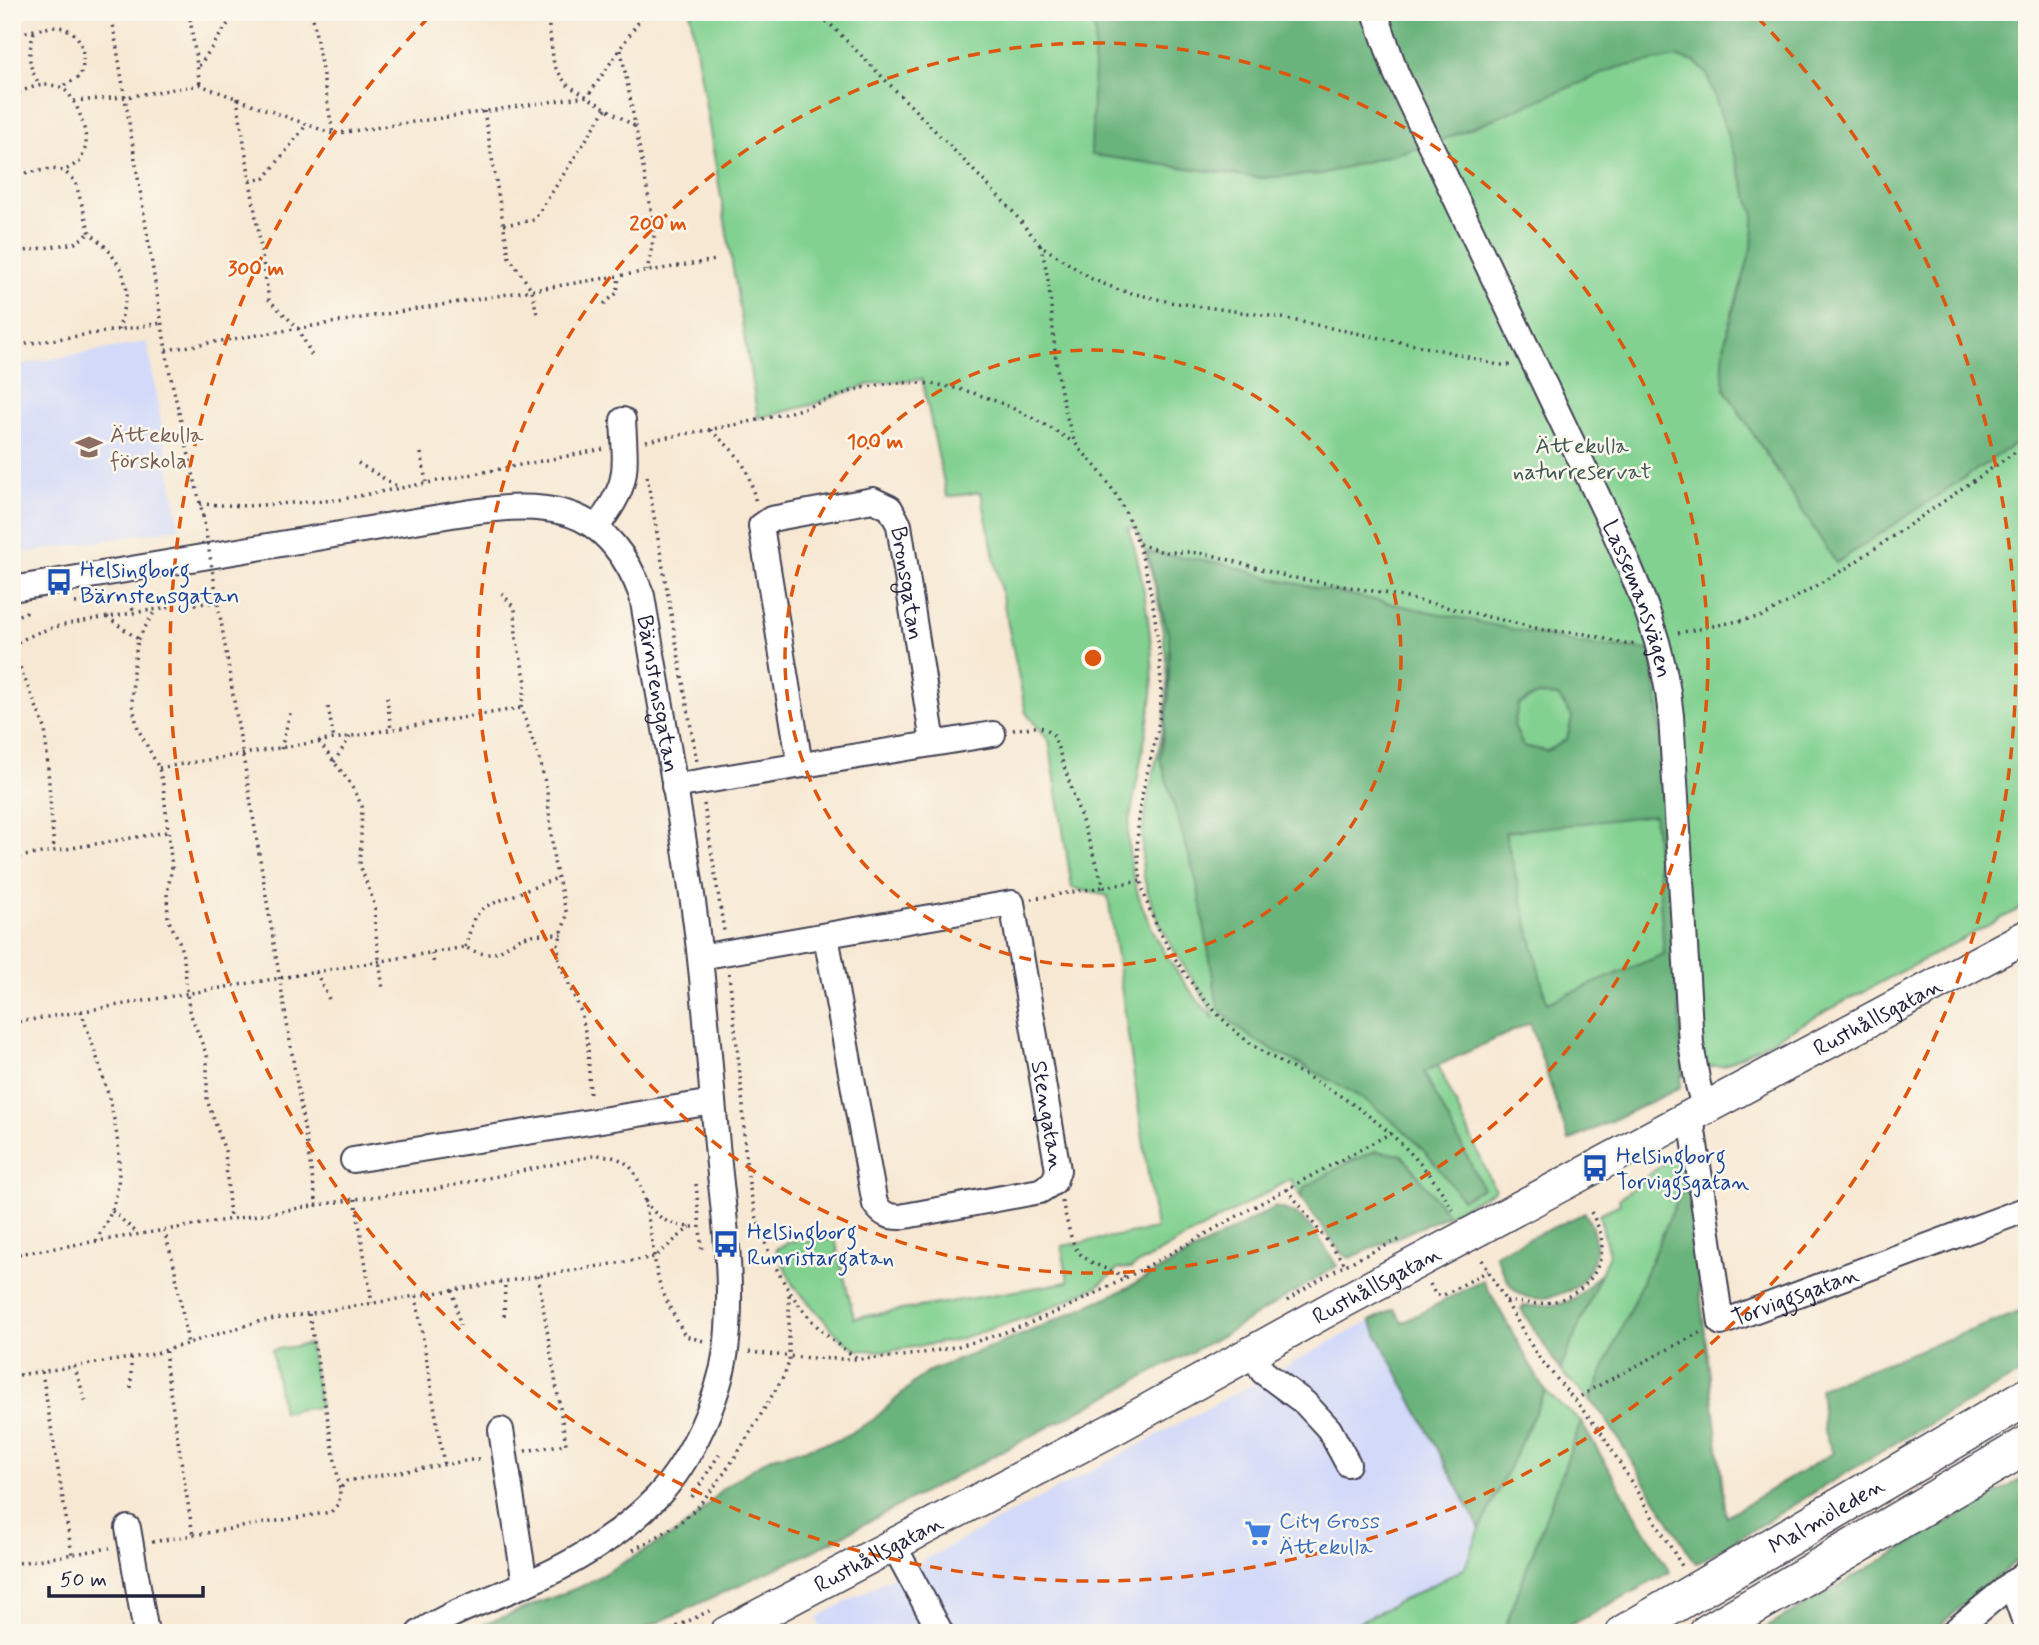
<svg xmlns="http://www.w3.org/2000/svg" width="2039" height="1645" viewBox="0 0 2039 1645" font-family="Mynerve,sans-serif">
<rect width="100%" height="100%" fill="#fbf7ec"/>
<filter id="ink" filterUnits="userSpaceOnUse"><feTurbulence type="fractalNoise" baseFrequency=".0143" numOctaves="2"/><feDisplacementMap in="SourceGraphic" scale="14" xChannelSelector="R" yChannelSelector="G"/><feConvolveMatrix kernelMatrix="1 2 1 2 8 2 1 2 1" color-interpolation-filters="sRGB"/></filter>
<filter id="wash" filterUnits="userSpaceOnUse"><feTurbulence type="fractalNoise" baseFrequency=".00686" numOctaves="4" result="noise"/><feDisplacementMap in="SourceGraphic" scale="28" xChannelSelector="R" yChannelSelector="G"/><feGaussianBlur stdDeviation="1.57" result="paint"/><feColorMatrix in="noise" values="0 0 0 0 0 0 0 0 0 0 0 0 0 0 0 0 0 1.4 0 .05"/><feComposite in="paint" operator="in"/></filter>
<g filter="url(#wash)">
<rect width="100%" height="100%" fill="#f7e8d3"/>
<!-- built -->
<path fill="#d2d9f9" d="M147,342L180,528L12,555V366Z
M1370,1321L1480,1529L1464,1569L1337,1633H823L816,1618Z"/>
<!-- green -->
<path fill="#82d191" stroke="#527a66" stroke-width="2" fill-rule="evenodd" d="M690,12H2027V905L1723,1066H1713L1683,1076L1681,1050L1560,1116L1531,1022L1437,1063L1495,1190L1446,1216L1347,1257L1301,1198L1291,1179L1131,1268L1118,1269L1098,1286L1039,1313L994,1328L952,1341L888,1351L858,1350L842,1340L793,1285L776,1249L789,1242L835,1239L854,1318L1068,1282L1062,1246L1156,1229L1108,896L1072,888L1049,741L1026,713L981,492L947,497L922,379L883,382L863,386L811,405L758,418ZM1135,527C1158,574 1172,663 1165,714C1158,767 1137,817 1143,871C1148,905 1167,940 1185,968C1196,985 1208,1001 1214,1019C1170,970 1131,907 1128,839C1127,826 1132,811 1134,797C1140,766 1146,734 1151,703C1157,662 1143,567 1128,529Z
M1673,1159L1685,1170L1687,1178L1590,1401L1560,1370L1609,1254L1599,1214L1620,1204L1619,1199L1623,1196L1656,1169Z
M309,1344L320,1407L282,1412L272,1350Z
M1545,1391L1581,1422L1503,1633H1337L1464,1569L1480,1529Z"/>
<!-- forest -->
<path fill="#69b37b" stroke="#466a5b" stroke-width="2" fill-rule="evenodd" d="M1092,12H2027V436L1836,563L1725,390C1712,331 1756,274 1754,215L1707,74L1695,62L1677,57L1616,68L1435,143L1321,174L1260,178L1091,155L1095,35Z
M1147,552L1221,563L1279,580L1588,645L1650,650L1659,711L1683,1066L1680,1088L1569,1141L1530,1023L1424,1072L1483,1188L1462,1199C1436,1164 1417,1138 1381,1112C1358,1094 1328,1079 1302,1065C1271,1049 1240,1036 1218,1007L1197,883L1160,758L1169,695V637ZM1537,695L1558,696L1572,717L1567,739L1547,751L1523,746L1514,726L1518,705ZM1654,815L1664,954L1547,1003L1505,832Z
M1375,1151L1402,1155L1448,1215L1350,1258L1342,1254L1303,1201L1301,1194L1304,1188L1349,1162Z
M1687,1178L1726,1516L1833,1453L1824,1432L1820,1388L2027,1309V1370L1897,1442L1696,1564L1604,1416L1590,1401Z
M1275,1207C1307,1212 1320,1240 1337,1266L1222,1336L807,1554L635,1633H462L582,1586L676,1533L697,1517L722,1489L769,1458L838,1440L873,1420L926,1372L1024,1334L1123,1290Z
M1585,1213C1607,1251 1592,1288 1549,1297C1539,1300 1526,1299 1517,1292C1507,1284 1501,1266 1495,1254Z
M1602,1271L1560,1370L1521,1309L1524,1306C1566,1306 1574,1305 1602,1271Z
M1483,1280L1545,1391L1480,1529L1370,1321L1394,1309L1402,1323Z
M1581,1422L1670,1572L1556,1633H1503Z
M2027,1476V1553L1969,1599L1932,1633H1757Z"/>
</g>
<g filter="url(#ink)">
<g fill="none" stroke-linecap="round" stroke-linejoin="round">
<defs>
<g id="minor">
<path id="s1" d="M1375,12L1396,73L1609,520C1639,587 1664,642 1671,716L1691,1044L1698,1085L1705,1109"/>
<path d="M596,528C629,484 626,474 623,420"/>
<path id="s2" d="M12,589C124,571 235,552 346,533C380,527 413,521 446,516C486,510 526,502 566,513C605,524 629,560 642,596C658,691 676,786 690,882C703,965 708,1050 716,1134C722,1204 735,1279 726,1350C719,1399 691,1460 658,1496C620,1536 573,1564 523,1585C488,1600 451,1612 419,1633"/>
<path id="s3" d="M800,765L761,526L771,519L873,500L890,508L899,525L933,743"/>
<path d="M674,786L993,734"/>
<path id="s4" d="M700,957L1012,903L1058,1170L1054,1182L1040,1191L900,1217C888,1217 882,1214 875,1204L826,936"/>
<path id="s5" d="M1691,1117L1721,1323L2027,1209"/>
<path d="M353,1160L713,1102"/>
<path d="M1252,1352L1263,1372L1305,1403L1329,1429L1348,1464"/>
<path d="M501,1430L525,1584"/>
<path d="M128,1528L146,1633"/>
<path d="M894,1546L941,1633"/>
<path d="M2011,1583L2027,1628"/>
<path d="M1952,1633L2027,1571"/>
</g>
<g id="major">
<path id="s6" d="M726,1633L1119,1426L1337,1305L2027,936"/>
</g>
<g id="highway">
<path id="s7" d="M1625,1633L2027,1397"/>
<path d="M1708,1633L2027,1445"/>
</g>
</defs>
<!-- minor casing -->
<use href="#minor" stroke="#424052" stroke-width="28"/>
<!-- major casing -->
<use href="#major" stroke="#424052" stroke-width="35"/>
<!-- highway casing -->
<use href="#highway" stroke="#424052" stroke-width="40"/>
<!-- path -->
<path stroke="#424052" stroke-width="3.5" stroke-dasharray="2 5" stroke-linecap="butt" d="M111,12L170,374L203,516
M189,12L200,85
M312,12L333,134L588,96L645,12
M547,12L554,65L566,84L636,127
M815,12L831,25L910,105L1009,207L1040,245L1092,279L1119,290L1170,302L1277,317L1445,351L1498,365H1510
M34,32C28,53 27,66 40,85
M12,35C24,33 47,26 58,27C84,30 87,57 80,77L61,87
M621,50L655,231L647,271
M199,66L236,12
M12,95C28,89 43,81 60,87C75,93 87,129 86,145C85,150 82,156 81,161L64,171
M237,98L269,300L298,328L312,356
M74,101L125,97L200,85L333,134
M484,111L509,257L532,290L537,315
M12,175L52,169L64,171L75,181L90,233L107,248L122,270L127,291L119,330
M250,181L265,178L307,124
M504,225L534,220L606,109
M1040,245C1051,280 1051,315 1055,351C1058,380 1064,412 1074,440C1077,448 1086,455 1092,462C1103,475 1113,489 1121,504C1149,553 1160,635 1161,691C1162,724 1151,754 1144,786C1134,833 1134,880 1156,924C1178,968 1207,1009 1246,1040C1268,1057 1295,1069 1319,1083C1373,1114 1422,1155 1453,1210
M12,253L75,243L90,233
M604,304L617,293L619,276
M12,346L162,323
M166,350L716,260
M710,430C741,457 747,463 756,503
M646,441C694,432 741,425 787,413C818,405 848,389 879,385C950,374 1015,405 1073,442
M421,453L426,482
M358,463L398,487
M647,476L697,762
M200,504L247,506L338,500L604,449
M1139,544L1163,552H1189L1212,555L1289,577L1385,593L1545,630L1587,634L1625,644L1636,643
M502,593L515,609L516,638L526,682L521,708L540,761L547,791L554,862L567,915L558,945L559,962L581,1012L588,1046L590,1099
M217,597L317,1206
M75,603L126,598L135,613
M12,617L25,613L29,609
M107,617L138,639L133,672L132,704L138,729L159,768L163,785L172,867L167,894L168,919L179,941L184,960L189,1010L207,1056V1100L225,1151L230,1219
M1678,633L1764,616L1848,567L2027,444
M138,639L156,609
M12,646C44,625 79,622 115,616C150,610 183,605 218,602
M12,648L45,728L54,851
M387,697L391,730
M328,707L334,740
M1013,730C1028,728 1044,722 1054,736L1104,887L1140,881
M319,742L350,783L362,806L360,865L375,906V926L383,991
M281,749L290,713
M334,762L350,737
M159,768L521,708
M704,804L724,931
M12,858L167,832
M1031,899L1103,887
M465,947L474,918L484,907L557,878
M432,953L434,965
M316,972L329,999
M729,973C734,1018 739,1062 743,1107C744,1125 744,1143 746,1161C754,1239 789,1318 859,1359
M81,1011C100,1068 135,1153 111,1212C107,1222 101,1231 96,1241
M12,1023L465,947C500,965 500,943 528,936C538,933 552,935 563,934
M696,1184L702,1251
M1287,1189L1345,1264
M355,1199L372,1303
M645,1201C657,1219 674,1228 696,1227
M1062,1201C1076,1258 1071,1255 1126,1277
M112,1211L136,1232
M164,1230L174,1265L188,1344
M12,1255L355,1199L435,1189L598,1155C609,1156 619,1157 628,1165C649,1182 651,1254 659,1281C664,1299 676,1318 685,1336L704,1341
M1482,1260L1537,1355L1601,1432L1682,1566
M1430,1284L1435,1294L1442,1296L1488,1271
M453,1290L460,1325
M416,1296L444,1465
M1287,1301C1324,1274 1362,1256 1403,1238
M1506,1301C1519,1302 1533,1305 1545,1303C1579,1299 1607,1272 1601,1236C1599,1227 1594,1218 1590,1210
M309,1314L340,1489
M504,1316L505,1282
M166,1351V1366L193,1535
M749,1352C809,1359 862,1363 923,1353C1026,1337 1119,1282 1209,1232C1269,1198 1330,1166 1391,1133
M131,1358V1393
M74,1366L86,1402
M42,1372L72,1554
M12,1376L150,1355L257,1322L655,1257L690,1227
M1575,1400L1594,1388L1703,1331
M525,1451L566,1444L538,1276
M692,1497L722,1450
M152,1542L331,1512L339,1503L340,1489L347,1481L483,1458
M633,1550C654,1538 676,1528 693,1511C730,1473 756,1421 784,1376L789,1362V1293
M12,1564L110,1548
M664,1633L713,1609"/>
<!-- minor -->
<use href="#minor" stroke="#fff" stroke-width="24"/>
<!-- major -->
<use href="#major" stroke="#fff" stroke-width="32"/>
<!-- highway -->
<use href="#highway" stroke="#fff" stroke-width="37"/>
<!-- path-bridge -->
<path stroke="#424052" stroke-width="3.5" stroke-dasharray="2 5" stroke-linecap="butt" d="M203,516L217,597"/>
</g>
</g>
<!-- distance rings -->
<g fill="none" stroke="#de560e" stroke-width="3.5" stroke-dasharray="12 9">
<circle cx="1093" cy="658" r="308"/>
<circle cx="1093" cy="658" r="615"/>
<path d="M1757 17A923 923 0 1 1 429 17"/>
</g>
<!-- icons -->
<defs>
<symbol id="school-bare" viewBox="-9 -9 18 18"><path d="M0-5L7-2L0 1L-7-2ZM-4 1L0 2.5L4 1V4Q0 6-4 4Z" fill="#8d6e63" stroke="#fbf7ec" stroke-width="2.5" paint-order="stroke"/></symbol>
<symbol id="bus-bare" viewBox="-9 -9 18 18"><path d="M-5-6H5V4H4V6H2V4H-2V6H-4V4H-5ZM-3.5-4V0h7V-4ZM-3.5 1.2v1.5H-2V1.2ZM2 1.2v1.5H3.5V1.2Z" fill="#1a4fb4" stroke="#fbf7ec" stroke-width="2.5" paint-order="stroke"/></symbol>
<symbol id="supermarket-bare" viewBox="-9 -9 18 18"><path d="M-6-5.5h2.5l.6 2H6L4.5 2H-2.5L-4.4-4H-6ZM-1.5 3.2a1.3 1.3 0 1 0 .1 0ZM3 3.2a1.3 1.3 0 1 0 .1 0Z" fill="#3f7fe0" stroke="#fbf7ec" stroke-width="2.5" paint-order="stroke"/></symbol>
</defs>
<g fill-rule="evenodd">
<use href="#school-bare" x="70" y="428" width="38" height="38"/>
<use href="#bus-bare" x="40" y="563" width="38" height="38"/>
<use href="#bus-bare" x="1576" y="1149" width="38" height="38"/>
<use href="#bus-bare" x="707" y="1225" width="38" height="38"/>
<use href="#supermarket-bare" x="1239" y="1514" width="38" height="38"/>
</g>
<g text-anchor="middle" stroke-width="5" stroke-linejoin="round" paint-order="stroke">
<!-- education labels -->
<g font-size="23" fill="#785e54" stroke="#fbf7ec" text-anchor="start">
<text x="110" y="442">Ättekulla<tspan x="110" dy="26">förskola</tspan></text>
</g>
<!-- park labels -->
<g font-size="23" fill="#3f5755" stroke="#fbf7ec">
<text x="1582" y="453">Ättekulla<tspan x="1582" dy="26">naturreservat</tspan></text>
</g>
<!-- transit labels -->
<g font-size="23" fill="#164399" stroke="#fbf7ec" text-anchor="start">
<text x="80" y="577">Helsingborg<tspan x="80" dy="26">Bärnstensgatan</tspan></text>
<text x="1616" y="1163">Helsingborg<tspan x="1616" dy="26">Torviggsgatan</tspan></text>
<text x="747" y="1239">Helsingborg<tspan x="747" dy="26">Runristargatan</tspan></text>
</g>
<!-- street labels -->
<g font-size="23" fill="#22223b" stroke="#fbf7ec">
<text dy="8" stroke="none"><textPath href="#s3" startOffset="455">Bronsgatan</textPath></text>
<text dy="8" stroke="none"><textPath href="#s1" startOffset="644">Lassemansvägen</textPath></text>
<text dy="8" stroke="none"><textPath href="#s2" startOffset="777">Bärnstensgatan</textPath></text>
<text dy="8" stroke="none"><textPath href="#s6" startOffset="1306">Rusthållsgatan</textPath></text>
<text dy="8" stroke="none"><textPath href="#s4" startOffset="532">Stengatan</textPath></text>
<text dy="8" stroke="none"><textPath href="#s6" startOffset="738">Rusthållsgatan</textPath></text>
<text dy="8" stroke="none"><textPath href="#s5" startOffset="287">Torviggsgatan</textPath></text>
<text dy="8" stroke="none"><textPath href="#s7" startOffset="233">Malmöleden</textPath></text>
<text dy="8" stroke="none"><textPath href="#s6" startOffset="172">Rusthållsgatan</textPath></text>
</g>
<!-- shop labels -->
<g font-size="23" fill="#366cbe" stroke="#fbf7ec" text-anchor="start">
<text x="1279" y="1528">City Gross<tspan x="1279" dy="26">Ättekulla</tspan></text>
</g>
</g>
<circle cx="1093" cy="658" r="10" fill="#de560e" stroke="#fbf7ec" stroke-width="3.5"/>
<g font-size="21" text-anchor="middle" font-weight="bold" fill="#de560e" stroke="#fbf7ec" stroke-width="5" stroke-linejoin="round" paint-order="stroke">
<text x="658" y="230">200 m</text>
<text x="256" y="275">300 m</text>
<text x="875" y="448">100 m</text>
</g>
<!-- margin -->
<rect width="2039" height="1645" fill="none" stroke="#fbf7ec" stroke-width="42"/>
<!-- scale -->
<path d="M49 1586v10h154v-10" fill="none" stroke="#22223b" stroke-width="3.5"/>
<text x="60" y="1586" font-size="21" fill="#22223b" stroke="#fbf7ec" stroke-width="5" paint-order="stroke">50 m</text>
</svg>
